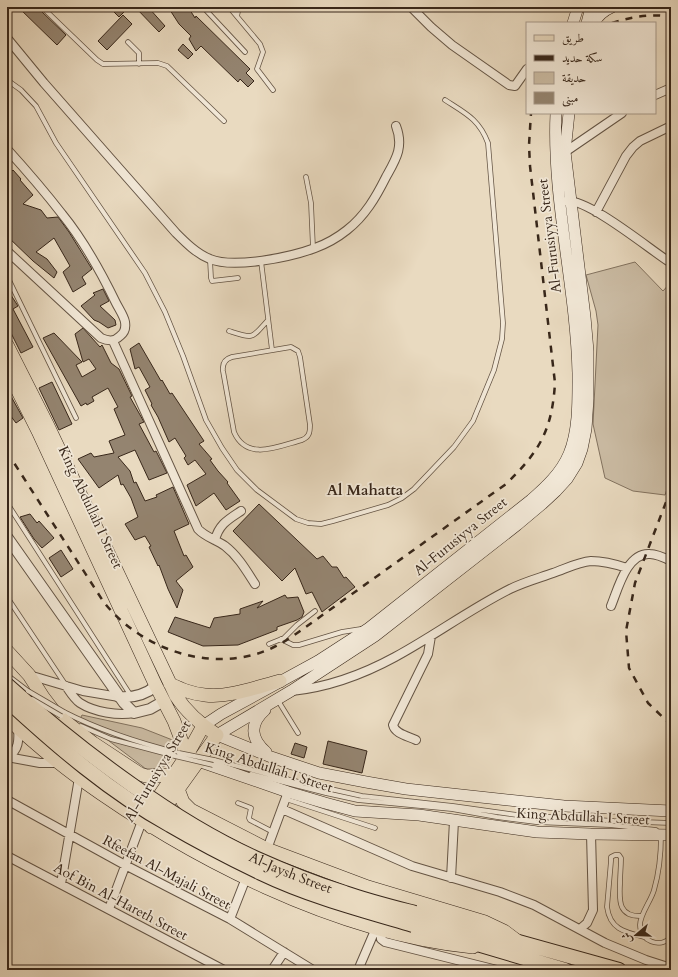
<svg xmlns="http://www.w3.org/2000/svg" width="678" height="977" viewBox="0 0 678 977" font-family="Cardo,Amiri,serif">
<rect width="100%" height="100%" fill="#e9dac0"/>
<filter id="stains"><feTurbulence type="fractalNoise" baseFrequency=".005" numOctaves="4"/><feColorMatrix values="0 0 0 0 .2 0 0 0 0 .09 0 0 0 0 .02 0 0 0 .5 -.17"/></filter>
<radialGradient id="worn" r=".72"><stop offset=".6" stop-color="#630" stop-opacity="0"/><stop offset="1" stop-color="#630" stop-opacity=".3"/></radialGradient>
<!-- green -->
<path fill="#cbbca4" stroke="#82725f" d="M635,262L663,291L671,282L669,375L671,412V471L670,480L665,495L633,491L605,478L593,424L598,325L596,311L586,275Z
M82,715L142,728L175,741C175,761 167,771 146,769L80,719Z"/>
<!-- building -->
<path fill="#948470" stroke="#38271a" d="M18,7H39L40,10L66,35L57,45Z
M109,7H129L119,17Z
M135,7H148L165,26L159,32Z
M168,7H188L195,18L196,16L250,69L246,73L254,81L248,87L240,79L238,82L201,46L196,51L189,39L191,36L179,24Z
M123,15L132,24L107,50L98,41Z
M183,44L193,54L188,59L178,50Z
M13,170L21,179L20,180L33,195L23,204L41,210L47,218L58,217L69,232L92,269L82,277L86,284L73,292L63,272L70,266L54,238L36,252L47,259L57,272L54,278L33,261L7,236V176Z
M7,289L18,306L13,309L33,347L21,353L7,325Z
M103,289L109,301L100,306L115,320L116,325L108,328L99,322L94,320L81,306L95,295L93,293Z
M83,328L100,347L102,345L111,363L119,369L132,396L130,397L144,422L139,424L154,452L156,451L167,473L149,480L135,450L118,457L130,471L134,483L136,482L145,501L157,497L156,495L173,487L189,524L174,531L184,556L186,555L193,567L176,581L183,590L177,608L168,589L159,565L158,566L149,547L151,546L145,536L135,540L125,524L138,517L131,498L123,484L121,485L118,475L99,488L78,459L91,453L94,457L114,453L109,441L125,435L114,409L118,407L108,388L92,397L94,401L87,405L86,403L81,406L43,338L54,333L82,362L76,365L82,377L96,369L89,359L83,362L75,334Z
M139,343L161,381L162,380L170,394L172,393L204,441L199,444L212,459L210,460L218,471L228,482L227,483L240,501L226,510L214,493L196,506L187,485L206,474L195,460L188,465L184,458L186,456L175,438L169,442L158,417L151,405L152,404L145,390L150,387L139,367L135,369L130,349Z
M52,382L72,424L59,430L39,388Z
M7,389L23,418L16,423L7,411Z
M259,504L317,559L323,556L332,567H337L344,578L346,577L355,587L322,612L312,592L306,594L295,568L282,581L233,531Z
M30,514L37,523L39,521L54,538L42,548L34,539L20,517Z
M61,550L73,569L61,577L49,558Z
M285,595L287,598L298,597L304,612L302,617L297,620L277,627V630L238,645L203,646L168,632L175,617L210,628L214,618L240,614V609L263,601L257,608Z
M328,741L367,751L362,773L323,764Z
M295,743L307,747L304,758L291,754Z"/>
<g fill="none" stroke-linecap="round" stroke-linejoin="round">
<defs>
<path id="service" d="M42,7L97,60L103,64L158,63L167,66L224,121
M203,7L245,52
M229,7L260,44L263,52L257,69L273,90
M237,16L239,7
M128,42L139,53V64
M7,80L21,90L36,106L56,143L145,273L165,312L183,356L206,420L222,448L237,470L257,490L296,519L308,523L321,524L333,521L388,505L402,498L414,489L454,447L473,421L494,370L502,339L503,323L488,143C479,119 465,113 445,100
M306,177L311,203L313,248
M210,260L211,278L212,281L238,278
M261,261L272,350
M7,276L76,418
M229,331C254,339 251,339 268,320
M291,347L298,351L300,357L310,425C310,433 309,437 302,440C279,446 247,462 234,432L223,371C222,364 225,359 232,357Z
M7,503L131,696
M7,597L65,684
M281,639L293,645H299L342,632L361,629
M269,644L284,638L297,625L315,611
M7,675L28,691
M277,699L298,733
M64,712C101,731 139,743 179,753
M81,726L111,739L175,756
M214,760L290,780L362,796L453,806L517,815L614,821L671,823
M251,774L326,793L358,800L452,809L497,817L536,822L610,825L656,830L661,835C661,853 659,873 654,890C651,901 640,914 640,925C640,941 660,949 671,937
M286,799L375,828
M238,803L251,808L249,818L250,820L273,832
M642,916C619,917 619,902 620,884C620,875 621,867 621,858L619,855H615L611,857V861L607,907C610,929 624,932 644,937"/>
<path id="minor" d="M411,7L431,27L452,45L509,85L515,86L527,69
M7,38L44,83L176,233C186,243 197,254 210,259C234,269 291,257 315,248C326,244 337,238 347,230C365,216 376,197 386,177C396,159 404,147 396,126
M655,95L671,88
M7,149C26,170 45,192 62,214C84,241 101,272 116,303C119,309 124,316 125,322C126,328 124,333 120,336C114,342 108,341 101,338L7,251
M565,152L622,113
M566,201C587,198 648,248 668,261
M596,212L626,156L633,147L640,141L671,126
M113,341L198,529C205,537 217,540 225,546C238,556 246,570 255,584
M215,540C219,524 229,519 241,511
M611,606C618,589 627,552 650,554C657,554 665,558 671,561
M29,675L83,691L119,697
M66,686C70,692 74,699 80,703C94,712 118,716 134,713
M292,691C329,687 362,675 395,657C434,636 470,609 510,589C524,582 539,578 553,573C565,569 578,562 591,561C603,561 615,564 627,568
M416,740C408,736 395,734 393,725L428,654L431,636
M7,757L40,763H59
M8,757C19,750 19,740 18,728
M7,800L125,865L230,919L313,970
M282,809L412,866L500,892L534,905L605,943L646,960L671,968
M267,849L288,792
M7,856L224,970
M451,878L454,821
M61,884L79,778
M109,909L142,821
M230,919L246,878
M380,929L381,939L385,942L497,970
M580,929L587,923L593,910L591,834
M272,970L284,952
M358,970L376,928"/>
<path id="tertiary" d="M7,537L124,703L134,713L150,709L164,701
M119,697C133,698 145,695 156,686"/>
<path id="secondary" d="M573,23L578,7
M587,23L591,7
M594,23C598,15 603,11 612,7
M265,710C249,724 251,739 266,752
M203,726L221,714L318,661L369,628L531,500C546,487 561,473 569,454C579,430 578,399 578,373C576,286 552,200 556,113
M217,735L291,691L375,636L517,525L542,504L556,491L567,479L577,463L582,449L586,429L588,399V351L585,317L565,152L569,113
M217,735L271,757L319,773L366,782L406,789L564,806L671,811
M201,762L288,792L325,803L355,811L419,815L537,832L591,834L671,835"/>
<path id="primary" d="M7,345L48,426L176,696C187,713 200,724 217,735L151,827
M7,369L38,431L156,686L174,721L187,755L199,762
M7,651L29,675L43,697L56,714L93,743L140,774L146,776L173,775
M170,684C181,689 192,694 205,695C228,698 257,687 280,681
M7,718C30,739 54,760 79,778C190,858 335,933 473,947
M178,789L183,802L191,810L267,849L368,887L485,922L504,931L516,940
M150,810L187,755L203,726"/>
<path id="trunk" d="M415,913L619,970
M413,925L565,970"/>
</defs>
<!-- service casing -->
<use href="#service" stroke="#645444" stroke-width="5.5"/>
<!-- minor casing -->
<use href="#minor" stroke="#645444" stroke-width="10"/>
<!-- tertiary casing -->
<use href="#tertiary" stroke="#645444" stroke-width="12"/>
<!-- secondary casing -->
<use href="#secondary" stroke="#38271a" stroke-width="12"/>
<!-- primary casing -->
<use href="#primary" stroke="#38271a" stroke-width="14"/>
<!-- trunk casing -->
<use href="#trunk" stroke="#38271a" stroke-width="16"/>
<!-- service -->
<use href="#service" stroke="#f1e7d6" stroke-width="4"/>
<!-- minor -->
<use href="#minor" stroke="#f1e7d6" stroke-width="8"/>
<!-- tertiary -->
<use href="#tertiary" stroke="#f1e7d6" stroke-width="10"/>
<!-- secondary -->
<use href="#secondary" stroke="#f1e7d6" stroke-width="11"/>
<!-- primary -->
<use href="#primary" stroke="#e9dac0" stroke-width="13"/>
<!-- trunk -->
<use href="#trunk" stroke="#e9dac0" stroke-width="14"/>
<!-- rail -->
<path stroke="#38271a" stroke-width="2.5" stroke-dasharray="7 7" stroke-linecap="butt" d="M612,23C631,17 651,13 671,17
M671,339V345
M7,452L103,601C139,648 208,673 265,651C281,645 296,634 310,624L506,484C540,451 552,430 555,383L530,166L529,145L531,113
M671,489L635,583L626,631L629,668L648,703L671,725"/>
<defs>
<path id="service-bridge" d="M28,691L64,712
M32,699L61,716
M179,753L214,760
M175,756L213,765"/>
<g id="trunk-bridge">
<path id="s1" d="M7,685C47,721 88,754 132,785C171,813 211,838 255,858C284,871 314,883 345,893C368,901 392,907 415,913"/>
<path d="M7,700C57,746 110,792 170,825C199,842 230,858 261,873C309,896 362,910 413,925"/>
</g>
</defs>
<!-- service-bridge casing -->
<use href="#service-bridge" stroke="#645444" stroke-width="5.5" stroke-linecap="butt"/>
<!-- trunk-bridge casing -->
<use href="#trunk-bridge" stroke="#38271a" stroke-width="16" stroke-linecap="butt"/>
<!-- service-bridge -->
<use href="#service-bridge" stroke="#f1e7d6" stroke-width="4"/>
<!-- trunk-bridge -->
<use href="#trunk-bridge" stroke="#e9dac0" stroke-width="14"/>
</g>
<g text-anchor="middle" stroke-width="3.5" stroke-linejoin="round" paint-order="stroke">
<!-- street labels -->
<g font-size="14" fill="#38271a" stroke="#f1e7d6">
<text transform="translate(549 236) rotate(-97)" y="5">Al-Furusiyya Street</text>
<text transform="translate(91 507) rotate(65)" y="5">King Abdullah I Street</text>
<text transform="translate(460 536) rotate(-39)" y="5">Al-Furusiyya Street</text>
<text transform="translate(269 767) rotate(18)" y="5">King Abdullah I Street</text>
<text transform="translate(157 771) rotate(-59)" y="5">Al-Furusiyya Street</text>
<text transform="translate(583 816) rotate(3)" y="5">King Abdullah I Street</text>
<text transform="translate(167 872) rotate(28)" y="5">Rfeefan Al-Majali Street</text>
<text dy="5" stroke="none"><textPath href="#s1" startOffset="342">Al-Jaysh Street</textPath></text>
<text transform="translate(121 901) rotate(28)" y="5">Aof Bin Al-Hareth Street</text>
</g>
<!-- neighbourhood labels -->
<g font-size="15" font-weight="bold" fill="#38271a" stroke="#f1e7d6">
<text x="365" y="495">Al Mahatta</text>
</g>
</g>
<!-- margin -->
<rect width="678" height="977" fill="none" stroke="#e9dac0" stroke-width="24"/>
<rect x="8" y="8" width="662" height="961" fill="none" stroke="#38271a" stroke-width="2"/>
<rect x="12" y="12" width="654" height="953" fill="none" stroke="#38271a"/>
<!-- legend -->
<rect x="526" y="22" width="130" height="92" fill="#f1e7d6" stroke="#a79a8b"/>
<rect x="534" y="35" width="20" height="6" fill="#e9dac0" stroke="#a79a8b"/>
<text x="562" y="42" font-size="12" fill="#38271a">طريق</text>
<rect x="534" y="55" width="20" height="6" fill="#38271a" stroke="#a79a8b"/>
<text x="562" y="62" font-size="12" fill="#38271a">سكة حديد</text>
<rect x="534" y="72" width="20" height="12" fill="#cbbca4" stroke="#a79a8b"/>
<text x="562" y="82" font-size="12" fill="#38271a">حديقة</text>
<rect x="534" y="92" width="20" height="12" fill="#948470" stroke="#a79a8b"/>
<text x="562" y="102" font-size="12" fill="#38271a">مبنى</text>
<!-- north arrow -->
<g transform="translate(636 935) rotate(251)" stroke="#f1e7d6" stroke-width="3" paint-order="stroke">
<path d="M0-3L7 15L0 10L-7 15Z" fill="#38271a"/>
<text y="-6" font-size="11" font-weight="bold" text-anchor="middle" fill="#38271a">ش</text>
</g>
<rect width="100%" height="100%" filter="url(#stains)"/>
<rect width="100%" height="100%" fill="url(#worn)"/>
</svg>
